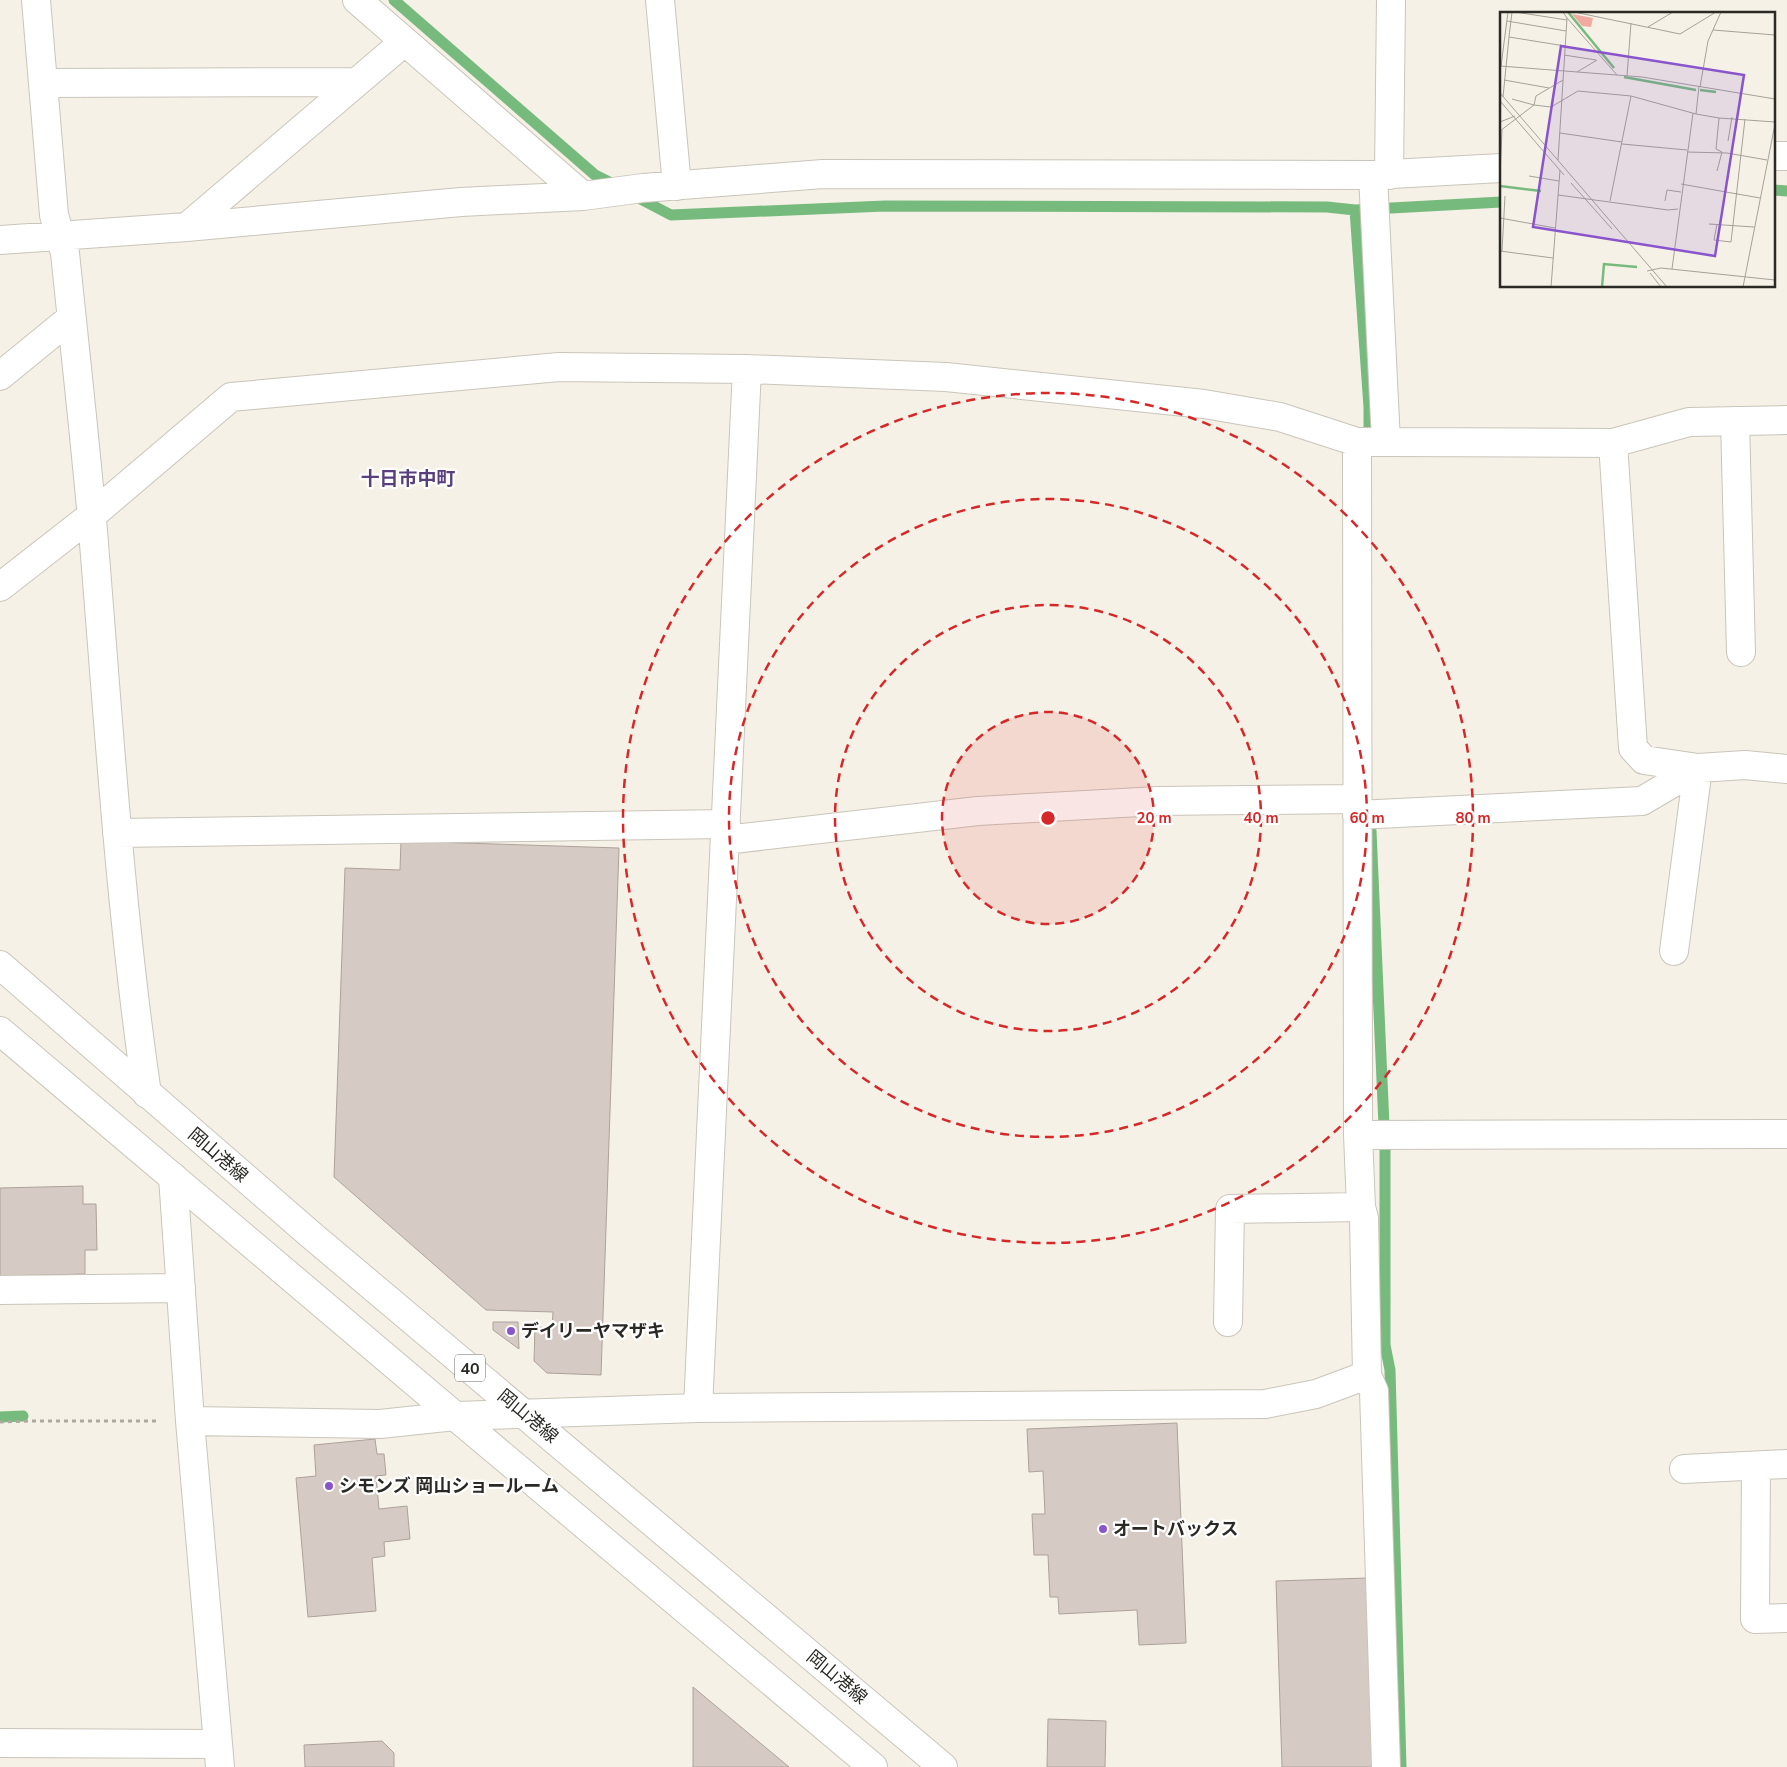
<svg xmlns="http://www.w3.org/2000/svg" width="1787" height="1767" viewBox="0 0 1787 1767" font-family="'Nunito Sans','Noto Sans JP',sans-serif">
<rect width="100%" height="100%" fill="#f6f1e6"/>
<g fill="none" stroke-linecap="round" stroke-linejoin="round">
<!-- stream -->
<path stroke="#77ba7d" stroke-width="11" d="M394,0L595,175L617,186
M1773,190L1787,191
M631,194L671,215L885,206L1327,207L1355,210L1501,202
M1355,210L1369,407V443
M1371,831L1385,1148V1345L1390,1370L1401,1767
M0,1417L23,1416"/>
</g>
<!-- building -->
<path fill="#d6cbc4" stroke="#aca29a" d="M401,841L619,848L601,1375L547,1373L534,1361L535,1327L552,1328L553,1312L486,1310L334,1177L345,868L400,870Z
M83,1186V1204H96L97,1250H85V1274L0,1276V1188Z
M493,1322H518L519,1349L493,1330Z
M1177,1423L1186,1643L1139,1645L1137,1610L1059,1614L1058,1597H1050L1048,1555H1034L1032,1514H1045L1043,1471L1029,1472L1027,1429Z
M375,1439L377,1454H384L386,1475L376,1476L379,1509L407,1506L410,1539L384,1542L385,1556L372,1558L376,1611L308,1617L296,1478L316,1476L314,1445Z
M1367,1578L1373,1767H1282L1276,1581Z
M693,1687L789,1767H693Z
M1048,1719L1106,1721L1105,1767H1047Z
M382,1741L394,1753V1767H305L304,1745Z"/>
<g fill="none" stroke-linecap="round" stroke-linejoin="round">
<defs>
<path id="minor" d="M36,0L54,215L65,253C74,341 84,430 92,519C108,711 119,903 147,1094
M357,0L583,196
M660,0L677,186
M43,83L357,82
M1773,156H1787
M1373,175L1386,442L1613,443L1633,748L1644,760L1698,768L1674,951
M1389,175L1391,0
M187,227L404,42
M0,240L187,227L461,202L583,196L643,188L823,174L1373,175L1501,168
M0,376L71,318
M1735,421L1741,652
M1357,442L1358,1135L1361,1207L1364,1218L1367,1375L1374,1391L1386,1767
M1613,443L1689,422L1787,420
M0,587L91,516L231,397L559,367L747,369L946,377L1204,404L1280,417L1357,442H1386
M1357,815L1642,801L1698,768L1745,765L1787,769
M117,833L726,824
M725,840L978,811L1158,801L1357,799
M1358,1135L1787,1134
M173,1177L190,1421L220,1767
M0,1290L181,1288
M1228,1322L1230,1209L1361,1207
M698,1408L747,369
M190,1421L380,1424L455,1416L698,1408L1265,1404L1316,1394L1367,1375
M1756,1466L1755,1619L1787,1618
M1684,1469L1787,1464
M0,1743L218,1744"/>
<path id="major" d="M0,965L310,1234L943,1767
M0,1031L455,1416L873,1767"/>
</defs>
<!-- minor casing -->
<use href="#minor" stroke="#cac5ba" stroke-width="30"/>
<!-- major casing -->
<use href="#major" stroke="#cac5ba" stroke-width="30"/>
<!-- path -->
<path stroke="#ada9a0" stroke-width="3" stroke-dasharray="4 4" stroke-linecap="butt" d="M0,1422L32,1421H157"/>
<!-- minor -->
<use href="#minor" stroke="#fff" stroke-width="28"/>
<!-- major -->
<use href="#major" stroke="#fff" stroke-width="28"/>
</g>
<!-- distance rings -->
<circle cx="1048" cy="818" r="106" fill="#d62828" fill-opacity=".12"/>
<g fill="none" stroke="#d62828" stroke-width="2.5" stroke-dasharray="9 6">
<circle cx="1048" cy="818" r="106"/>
<circle cx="1048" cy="818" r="213"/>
<circle cx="1048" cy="818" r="319"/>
<circle cx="1048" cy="818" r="425"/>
</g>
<!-- markers -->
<g fill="#8955cd" stroke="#fff" stroke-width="2">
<circle cx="511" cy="1331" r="5"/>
<circle cx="329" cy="1486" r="5"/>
<circle cx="1103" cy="1529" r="5"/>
</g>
<g text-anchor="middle" stroke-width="4.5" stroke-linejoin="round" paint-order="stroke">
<!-- shield labels -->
<rect fill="#fff" stroke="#6a6966" stroke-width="1" x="455" y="1354.5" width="30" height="27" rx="4"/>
<g font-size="16" font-weight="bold" fill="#2a2924">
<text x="470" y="1374">40</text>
</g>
<!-- street labels -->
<g font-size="18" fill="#2a2924" stroke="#fff">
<text transform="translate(218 1155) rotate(41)" y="6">岡山港線</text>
<text transform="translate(528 1416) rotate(40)" y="6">岡山港線</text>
<text transform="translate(837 1677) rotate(40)" y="6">岡山港線</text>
</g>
<!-- poi labels -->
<g font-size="18" font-weight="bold" fill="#2a2924" stroke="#fff" text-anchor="start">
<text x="521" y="1337">デイリーヤマザキ</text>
<text x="339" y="1492">シモンズ 岡山ショールーム</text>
<text x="1113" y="1535">オートバックス</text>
</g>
<!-- neighbourhood labels -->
<g font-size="19" font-weight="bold" fill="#59407d" stroke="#fff">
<text x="408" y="485">十日市中町</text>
</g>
</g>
<!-- overview -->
<g transform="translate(1500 12)">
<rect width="275" height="275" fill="#f6f1e6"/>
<path d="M72,2L93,6L91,15L82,14Z" fill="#f1aa9f"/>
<path fill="none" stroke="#77ba7d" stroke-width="2.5" d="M68,0L114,56M124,65L196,78M200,78L216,80M0,174L41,179M102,275L104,252L137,255"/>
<path fill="none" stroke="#a4a198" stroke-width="1" d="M12,0L9,25L65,34M15,0L67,8M74,0L180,22L216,0M67,6L117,63M7,9L66,19M148,15L173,0M213,18L275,23M64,43L96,48M0,54L142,65L275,87M1,54L8,0M77,60L97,48M127,64L131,11M4,68L49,76M199,74L196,102L219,106L216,137L222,140L217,159M200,75L208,29L221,0M0,81L167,275M3,85L9,25M12,87L34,93L36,84L63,68M0,89L64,163M219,106L275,110M0,110L15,104M0,119L34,93L51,95L78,79L131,84L196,102M60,121L122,130M228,129L232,105M122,132L187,138M187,140L227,141L267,148M58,148L67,6L63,0M0,164L2,118M29,164L59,169M71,171L112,217M181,172L260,186M58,183L168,198L178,197M110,189L131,84M165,189L167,178L181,180M0,206L55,216M209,212L254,215M217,212L214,228L231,230L245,107M0,239L53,246M2,239L5,184M172,257L193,101M147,259L161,256L275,268M150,261L161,275M51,275L60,158M243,275L275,112"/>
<path fill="#8955cd" fill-opacity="0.15" stroke="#8955cd" stroke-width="2.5" d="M61,34L244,63L215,244L33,215Z"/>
<rect width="275" height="275" fill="none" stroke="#2a2924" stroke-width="2.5"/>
</g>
<circle cx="1048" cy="818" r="8" fill="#d62828" stroke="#fff" stroke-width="2.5"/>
<g font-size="15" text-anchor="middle" font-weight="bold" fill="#d62828" stroke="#fff" stroke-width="4.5" stroke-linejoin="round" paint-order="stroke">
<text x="1154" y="823">20 m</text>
<text x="1261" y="823">40 m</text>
<text x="1367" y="823">60 m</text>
<text x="1473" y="823">80 m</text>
</g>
</svg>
